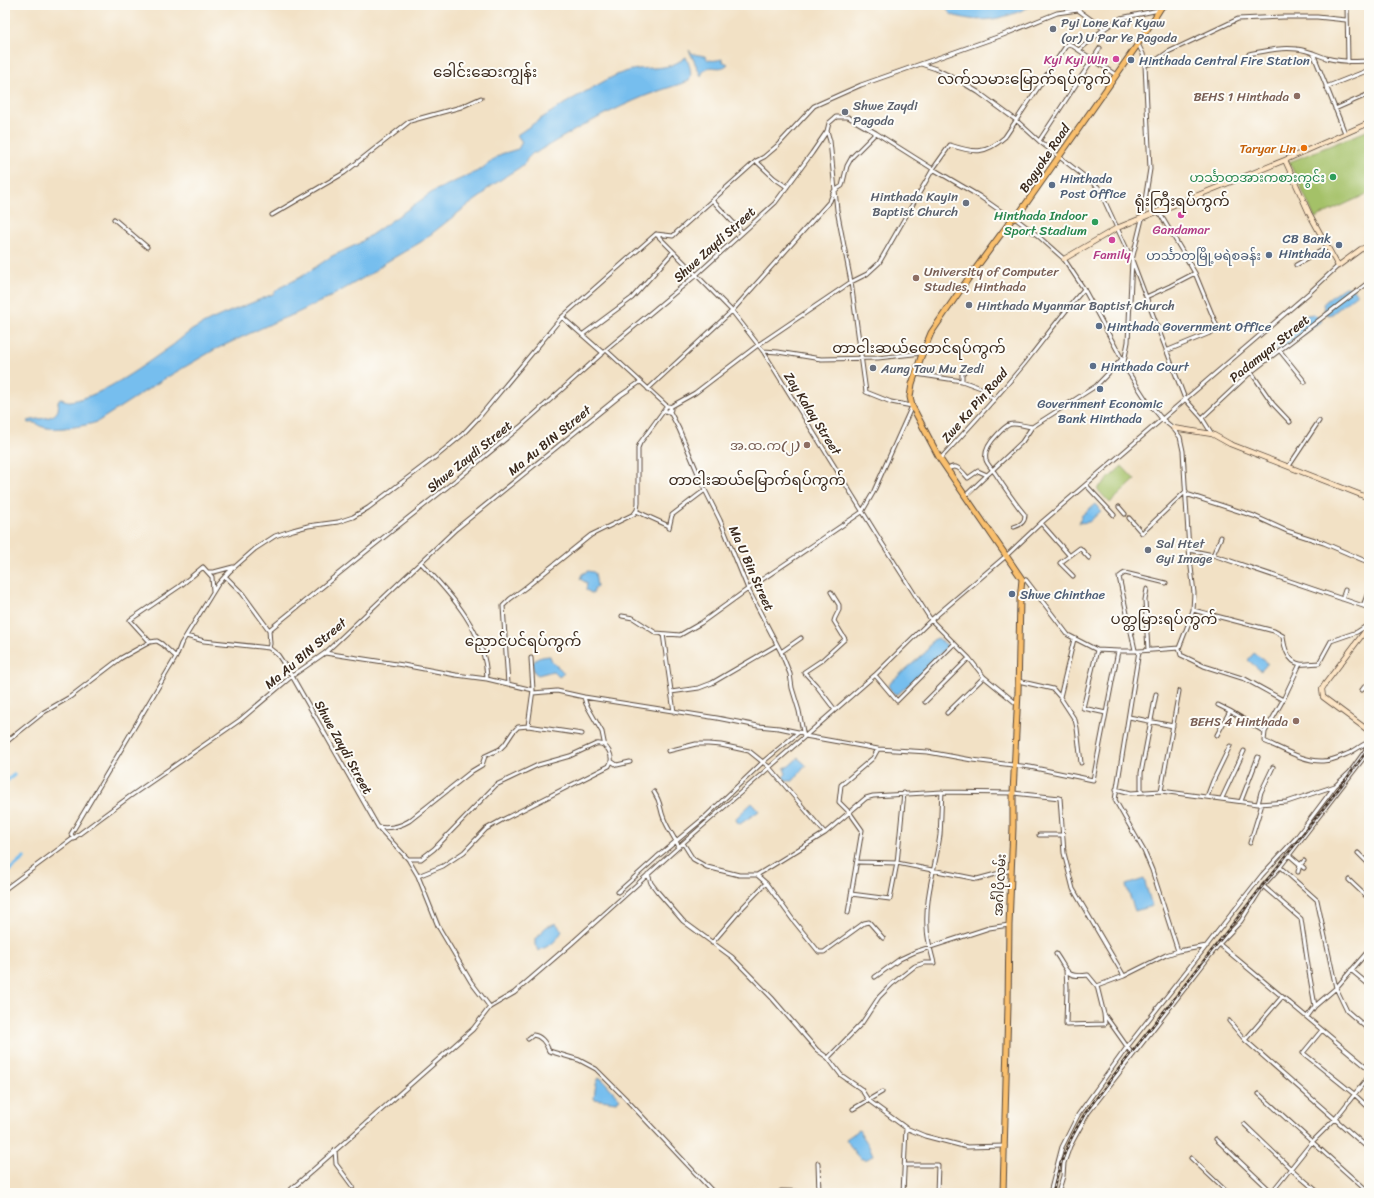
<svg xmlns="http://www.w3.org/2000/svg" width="1374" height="1198" viewBox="0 0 1374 1198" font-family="Sriracha,'Noto Sans Myanmar',sans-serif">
<rect width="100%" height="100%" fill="#fdfcf7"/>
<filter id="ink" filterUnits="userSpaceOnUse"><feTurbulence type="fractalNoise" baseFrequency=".025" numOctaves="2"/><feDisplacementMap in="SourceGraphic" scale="8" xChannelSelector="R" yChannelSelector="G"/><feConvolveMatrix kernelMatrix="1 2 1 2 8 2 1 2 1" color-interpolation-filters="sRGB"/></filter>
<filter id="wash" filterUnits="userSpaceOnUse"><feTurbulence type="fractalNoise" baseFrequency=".012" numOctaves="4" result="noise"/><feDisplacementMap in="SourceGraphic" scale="16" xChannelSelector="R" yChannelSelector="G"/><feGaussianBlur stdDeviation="0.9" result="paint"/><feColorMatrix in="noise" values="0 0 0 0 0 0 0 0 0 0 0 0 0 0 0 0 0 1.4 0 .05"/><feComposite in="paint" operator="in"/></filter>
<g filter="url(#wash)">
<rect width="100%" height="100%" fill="#f2e1c5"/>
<!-- green -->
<path fill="#a4c168" stroke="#707643" d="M1369,130V193L1315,218L1289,162Z
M1122,466L1135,480L1110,503L1097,489Z"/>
<!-- water -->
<path fill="#76beee" stroke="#587486" d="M950,5H1033C1010,17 986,24 960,17C954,16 950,15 947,9Z
M689,50C694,56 697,54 704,56C709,58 704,58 709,60C713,61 718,60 722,59V61L728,64C718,74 708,59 701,76Z
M686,57C689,65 693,72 689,81C675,86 660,90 645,96C614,109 583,125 554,142C548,146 542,148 536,153H533L527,159L525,163L519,168L509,174L486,190L483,195L463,209L421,242L383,264L372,273L330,297L295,314L279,320L214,350L164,379L97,422C86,426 54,431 43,427C35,425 39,422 28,423V421C40,417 62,421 58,402L60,399C64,399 67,402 71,401C104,396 145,364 173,345C179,340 185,335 192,330C217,315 246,306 273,294L279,288L301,277L332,256L358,244L434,191L480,170L501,154L518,149L522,142L517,135C541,118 566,102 592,88C603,82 614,75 625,72C648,64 664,74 686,57Z
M1345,287C1351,287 1353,289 1357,294L1332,314L1329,315L1325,313L1323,304C1326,301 1342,288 1345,287Z
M1314,314L1322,321L1289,344C1286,348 1283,352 1278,351L1276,347V342L1279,340L1281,336L1307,315Z
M1095,504L1101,511L1089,522L1079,523L1082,515Z
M588,571L593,572L595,573L597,586L594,590L593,594L586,590L587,583L580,579L582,574Z
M938,638L948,646L922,673L898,694C892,694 891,691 888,685L891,682L926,652L933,640Z
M1254,653L1268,663L1261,671L1248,660Z
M550,656C552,665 559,666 564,673L559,677L553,671L538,675L534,672C530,659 538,657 550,656Z
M798,758L806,765L793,781H786L783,777L786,774L784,768L789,766Z
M752,803L759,811L740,824L737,822L736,818Z
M1144,879L1152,906L1135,911L1126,885Z
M556,923L562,931C559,937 554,943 548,946C545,948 542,948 539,951L535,945V939L546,927Z
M599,1078L602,1079L620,1099L616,1102L594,1099C595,1092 595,1083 599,1078Z
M859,1130C864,1139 870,1146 873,1155C860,1168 853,1149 846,1139Z"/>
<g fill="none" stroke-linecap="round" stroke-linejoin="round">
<!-- canal -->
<path stroke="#76beee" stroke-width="3.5" d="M5,782L14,775
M5,874L24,858"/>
</g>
</g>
<g filter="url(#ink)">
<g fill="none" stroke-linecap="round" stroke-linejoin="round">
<defs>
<path id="street" d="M1298,5V6
M1347,5L1348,62
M1079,50L1104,29L1121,18L1159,10
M1313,53L1345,133
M1249,54C1265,51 1280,47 1297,49C1308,50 1317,55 1326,58C1341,62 1354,62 1369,61
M921,64L936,69L958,80L978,92L1016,120L1039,141L1098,187L1132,260L1185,399L1202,418L1212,434
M1145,65L1152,63L1168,52L1238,19L1283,17H1317L1346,20
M1326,87L1369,70
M1335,109L1369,94
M1039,141L1100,48
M756,161L774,178L787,187
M713,201L742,232
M272,215L344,173L410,121L461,107L481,98
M114,219L147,247
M1016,219L1037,235L1064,259L1084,289L1122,359L1123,364L1147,401L1162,419L1173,428L1180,437L1183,451L1189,550L1194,593L1193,610L1188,625L1179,648L1139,651H1118L1097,650L1068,635L1026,580L1022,579
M656,234L732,311L763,351L882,543L931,620L969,658L925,702
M1296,265L1328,247
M1146,297L1170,286L1195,273L1159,212
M562,317L603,353
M582,335L632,298L673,252
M606,350L667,406
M763,351L778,352L821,359L878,358L922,353
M1166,351L1217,330L1216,324L1195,273
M1280,351L1305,382
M1124,362L1128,342L1132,260L1142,219L1150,169L1145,65L1143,54L1138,44
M1251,372L1273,404L1290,422
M916,374L962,381L981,388L994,400
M962,381V374L967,369
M648,389L732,311L830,201L834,191L842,186L847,166L852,157L876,133
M665 409a3 3 0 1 1 6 0a3 3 0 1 1-6 0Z
M670,407L695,393L758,345L851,282L867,274L879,263L933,169L950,145C974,153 985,155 1005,137L1068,43L1116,75
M669,410L679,429L705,490L720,520L748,589L781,652L790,674L792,688L799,711L804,737
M1202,418L1251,372L1369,282
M940,459C969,428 998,396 1025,363C1045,338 1063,313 1084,289
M1289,466L1319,421
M947,470C956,462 962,471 968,478L978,471L987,475
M1086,485L1114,515
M1186,494L1254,516L1287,531L1324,543L1363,560L1369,562
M965,496L1022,442L1032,427L1096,386L1123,358
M1119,507L1125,514
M636,511L669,526
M1129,518L1142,533L1186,491
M1041,523L1069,555
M1014,527C1021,525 1025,522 1025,515C1014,502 1004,487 995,473C992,469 987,464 986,460C984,451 991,441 997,435C1012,419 1012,424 1032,427
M669,528L672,515L705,490
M1189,550L1213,555L1369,608
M1213,555L1221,537
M421,563C452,595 486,633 487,679
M208,572H214L233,567
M225,576L242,593L269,630
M1073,576L1060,563L1080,548L1089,558
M1147,589L1145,600L1148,650
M831,592L839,605V610L835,618L834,621L845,639L822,660L804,672L816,685L835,710
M1342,599L1345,590
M1363,606L1369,590
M1193,610L1274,631L1283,636C1284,647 1288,662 1300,664C1306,665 1314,663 1319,663L1331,641L1357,632L1369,624
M622,616L633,618L656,633L680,635L701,623L748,589L862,512L873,493L912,406L891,402L866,392L851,282L837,210L830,141L827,131
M663,634L674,712
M186,636L204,641L269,648
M150,642L130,620L180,586L203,567L212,577L213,591
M1179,648L1181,655L1204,666L1245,679L1283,700
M1097,650L1083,708L1106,713
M1135,650L1119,577L1123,574L1125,573L1166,583
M1139,651L1115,800L1144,851L1152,870L1178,951
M781,652L801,638
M325,653L403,665L456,675L487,679L533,690
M969,658L984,677L1017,704
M1300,664L1283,700L1265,732L1264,741C1281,748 1304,762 1323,761C1331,761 1340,757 1347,754C1355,751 1361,745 1369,742
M875,675L897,701L954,644
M1018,681L1053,689L1060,697L1075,720L1077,728L1081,763
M508,684L503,606L510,599L525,588L591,535L634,514L637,510L638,503V448L640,443L665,409
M1362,690L1365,686H1369
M671,692L699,688L712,683L777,645
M533,693L557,691L584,697
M1060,697L1074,639
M1218,705L1230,711L1265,732
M947,713L984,677
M1129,717L1173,726
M528,726L533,690L531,658
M1217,735L1230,711
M805,736L878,749L928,752L972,760L1030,767L1093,780L1118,651
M5,743L44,712L70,697L121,658L150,642L157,641L162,644L176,657
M605,747L602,732L586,704L584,697L717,718L758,726L779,728L803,733
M668,751L696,744H708L721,745L749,751L769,767L825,833
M611,761L617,765L630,762
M1116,789L1131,793L1161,791L1258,804L1287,802L1335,786L1350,772L1365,751L1369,742
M1161,791L1179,691
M654,792C662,804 659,807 664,819C668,829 674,837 679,847
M1141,792V773L1156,694
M1207,797L1213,781L1230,746
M1222,798L1244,751
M1241,801L1258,757
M1258,804L1261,792L1273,767
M378,827C390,829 399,827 409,821L472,771L482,765L485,756L500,749L505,744L513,732L518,727L528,726L582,734
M1039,835H1062
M74,839L71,834L176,657L181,644L218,584L229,572L255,549L275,536L293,530L308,526L338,522L353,517L368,508L438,455L462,435L480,416L562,317L656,234L673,236L678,231L756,161L764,157L777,146L814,106L861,85L1003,35L1057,13L1078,10L1104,29
M683,843L693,859L707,867L739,875H757L825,833L866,798L873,796L942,792L1013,793L1060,798L1064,853L1073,889L1124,976
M1250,843L1262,804
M1358,853L1369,864
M1289,855L1304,868
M408,859H421L434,849L496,785L538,765L570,756L596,744C607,742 615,757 609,766L502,820L486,829L464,852L443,866L418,876
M858,862L897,863L977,879L1011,870
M1280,867L1317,900L1336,988L1347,1011L1369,1030
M1298,872L1300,865L1304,861
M648,874L651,883L657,891L683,921L732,957L772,998L817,1050L828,1058L841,1075L861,1089L868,1100L906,1128L925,1136L967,1147L1005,1146
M757,875L766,883L793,920L819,952H824L864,923L869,922L883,938
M1349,880L1369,899
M1263,886L1301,919L1309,972L1315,1006
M5,889L129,797L240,720L292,676L325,653L456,529L621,395L640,382
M618,892L657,857L704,818L764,761L799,732
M851,894L890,899L897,863L904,793
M848,913L862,830L850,813L839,802L841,785L873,758L878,749
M712,943L742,908L766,883
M1219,944L1369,1069
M1056,954C1068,971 1065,978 1088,975L1097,986L1104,1014L1133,1055
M1351,970L1369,985
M1066,971L1067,987L1066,1025L1105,1024L1104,1014
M875,977L900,959L915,952L989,928L1009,925
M1097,986L1124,976L1166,955L1178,951L1207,946
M490,1007L471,982L438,926L418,876L408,859L378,827L292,676L278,655L269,648L270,644L269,630L369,549L461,476L520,427L606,350L696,275L775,203L812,153L827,131L829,123L836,117H848L876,133L933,169L979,196L1012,219
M1307,1017L1315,1006L1336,988L1369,950
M1229,1021L1245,1040L1369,1149
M1322,1030L1303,1053L1354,1094L1369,1108
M528,1039L533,1035C542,1036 546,1043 549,1051L579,1060L596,1069L625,1098L714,1193
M1245,1040L1282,997
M828,1058L862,1023L879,997L892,984L915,966L924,963H934C931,951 927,939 927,927C925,896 936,865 940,835C941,821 941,807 942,792
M1259,1094L1369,1193
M853,1109L882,1092
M1244,1124L1291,1169L1319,1193
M1216,1139L1273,1193
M335,1150L336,1164L353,1187
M1191,1158L1228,1193
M818,1163L819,1193
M905,1165H938L937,1193
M781,1191L856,1193
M287,1193L473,1029L490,1007L514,993L572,943L683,843L875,675L931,620L1006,556L1041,523L1309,293L1338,266
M881,1193L1003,1192
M903,1193L906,1128
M1050,1193L1062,1147L1078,1115L1127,1047L1262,875L1296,838L1335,786
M1058,1193L1063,1176L1064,1163L1070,1146L1088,1113L1219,944L1241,921L1263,886L1280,867L1369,751
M1271,1193L1312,1142L1335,1119L1369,1076"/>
<path id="secondary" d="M1285,160L1309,213L1338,266L1361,249L1364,248L1369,252
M1064,259L1117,228L1285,160L1369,123
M1173,428L1212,434L1230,444L1369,498
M1369,626L1325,684L1322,689L1323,697L1369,731"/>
<path id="primary" d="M1365,5L1369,8
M1003,1193L1008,1005L1009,925L1013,827V793L1018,692L1020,600L1022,579L940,459L912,406L910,397L912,384L921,357L931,333L968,279L1012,219L1016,218L1138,44L1162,6L1165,5"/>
</defs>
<!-- street casing -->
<use href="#street" stroke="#564537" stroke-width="5"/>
<!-- secondary casing -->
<use href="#secondary" stroke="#564537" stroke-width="6"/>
<!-- primary casing -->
<use href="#primary" stroke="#564537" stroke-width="7"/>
<!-- street -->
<use href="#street" stroke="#fff" stroke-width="3"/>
<!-- secondary -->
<use href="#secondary" stroke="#fde5c5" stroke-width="4.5"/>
<!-- primary -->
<use href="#primary" stroke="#f9bf6d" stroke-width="5"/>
<defs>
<path id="rail" d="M1053,1193C1058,1166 1070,1138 1084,1115C1092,1103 1102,1092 1110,1080L1341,786L1369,748"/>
</defs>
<!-- rail casing -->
<use href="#rail" stroke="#3b2a1e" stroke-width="2.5"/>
<!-- rail -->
<use href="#rail" stroke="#fdfcf7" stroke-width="1" stroke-dasharray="3" stroke-linecap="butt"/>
</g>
</g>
<!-- markers -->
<g fill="#6b7280" stroke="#fdfcf7" stroke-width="1.5">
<circle cx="1053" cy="29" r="4"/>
<circle cx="845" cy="112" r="4"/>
<circle cx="966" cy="203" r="4"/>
<circle cx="969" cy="305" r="4"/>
<circle cx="873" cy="368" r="4"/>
<circle cx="1148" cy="550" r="4"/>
</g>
<g fill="#d1479c" stroke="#fdfcf7" stroke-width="1.5">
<circle cx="1116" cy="59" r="4"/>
<circle cx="1181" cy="215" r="4"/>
<circle cx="1112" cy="240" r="4"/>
</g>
<g fill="#5c6f8a" stroke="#fdfcf7" stroke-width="1.5">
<circle cx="1131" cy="60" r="4"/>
<circle cx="1052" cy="185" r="4"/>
<circle cx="1339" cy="245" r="4"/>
<circle cx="1269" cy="255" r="4"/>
<circle cx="1099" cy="326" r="4"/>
<circle cx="1093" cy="366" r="4"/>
<circle cx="1100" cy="389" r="4"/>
<circle cx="1012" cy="594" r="4"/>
</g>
<g fill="#8d6e63" stroke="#fdfcf7" stroke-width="1.5">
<circle cx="1297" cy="96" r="4"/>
<circle cx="916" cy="278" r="4"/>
<circle cx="807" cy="445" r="4"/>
<circle cx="1296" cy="721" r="4"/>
</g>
<circle fill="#e8710a" stroke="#fdfcf7" stroke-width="1.5" cx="1304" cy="148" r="4"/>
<g fill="#2e9e5b" stroke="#fdfcf7" stroke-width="1.5">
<circle cx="1333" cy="177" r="4"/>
<circle cx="1095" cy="222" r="4"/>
</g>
<g text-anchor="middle" stroke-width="4" stroke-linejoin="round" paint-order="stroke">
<!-- worship labels -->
<g font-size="13" fill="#5b616d" stroke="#fdfcf7" text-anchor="start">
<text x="1061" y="27">Pyi Lone Kat Kyaw<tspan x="1061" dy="15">(or) U Par Ye Pagoda</tspan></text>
<text x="853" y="110">Shwe Zaydi<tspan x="853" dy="15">Pagoda</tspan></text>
<text x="958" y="201" text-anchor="end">Hinthada Kayin<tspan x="958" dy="15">Baptist Church</tspan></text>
<text x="977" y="310">Hinthada Myanmar Baptist Church</text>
<text x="881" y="373">Aung Taw Mu Zedi</text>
<text x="1156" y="548">Sal Htet<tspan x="1156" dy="15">Gyi Image</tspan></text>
</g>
<!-- hotel labels -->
<g font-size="13" fill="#b23c85" stroke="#fdfcf7">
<text x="1108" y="64" text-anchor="end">Kyi Kyi Win</text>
<text x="1181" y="234">Gandamar</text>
<text x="1112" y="259">Family</text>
</g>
<!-- service labels -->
<g font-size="13" fill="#4e5e75" stroke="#fdfcf7" text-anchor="start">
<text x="1139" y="65">Hinthada Central Fire Station</text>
<text x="1060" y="183">Hinthada<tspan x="1060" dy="15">Post Office</tspan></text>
<text x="1331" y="243" text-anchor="end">CB Bank<tspan x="1331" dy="15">Hinthada</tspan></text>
<text x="1261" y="260" text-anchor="end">ဟင်္သာတမြို့မရဲစခန်း</text>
<text x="1107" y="331">Hinthada Government Office</text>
<text x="1101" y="371">Hinthada Court</text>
<text x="1100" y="408" text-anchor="middle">Government Economic<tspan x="1100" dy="15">Bank Hinthada</tspan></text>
<text x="1020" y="599">Shwe Chinthae</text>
</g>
<!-- education labels -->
<g font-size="13" fill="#785e54" stroke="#fdfcf7" text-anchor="end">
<text x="1289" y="101">BEHS 1 Hinthada</text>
<text x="924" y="276" text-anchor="start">University of Computer<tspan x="924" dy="15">Studies, Hinthada</tspan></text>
<text x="799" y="450">အ.ထ.က(၂)</text>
<text x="1288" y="726">BEHS 4 Hinthada</text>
</g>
<!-- food labels -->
<g font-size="13" fill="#c56008" stroke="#fdfcf7" text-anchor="end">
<text x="1296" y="153">Taryar Lin</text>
</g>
<!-- street labels -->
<g font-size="13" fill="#3b2a1e" stroke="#fdfcf7">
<text transform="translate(1044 158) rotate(-56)" y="5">Bogyoke Road</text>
<text transform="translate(714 244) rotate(-42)" y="5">Shwe Zaydi Street</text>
<text transform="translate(1269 348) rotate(-39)" y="5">Padamyar Street</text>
<text transform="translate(974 405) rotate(-49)" y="5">Zwe Ka Pin Road</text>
<text transform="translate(813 413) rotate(58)" y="5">Zay Kalay Street</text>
<text transform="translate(549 440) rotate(-39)" y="5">Ma Au BIN Street</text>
<text transform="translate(469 456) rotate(-39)" y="5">Shwe Zaydi Street</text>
<text transform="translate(752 568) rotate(66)" y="5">Ma U Bin Street</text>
<text transform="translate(305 653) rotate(-40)" y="5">Ma Au BIN Street</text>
<text transform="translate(344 747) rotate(61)" y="5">Shwe Zaydi Street</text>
<text transform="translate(999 885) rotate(-87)" y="5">အင်္ဂါပိုလမ်း</text>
</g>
<!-- leisure labels -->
<g font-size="13" fill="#27864d" stroke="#fdfcf7" text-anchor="end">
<text x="1325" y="182">ဟင်္သာတအားကစားကွင်း</text>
<text x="1087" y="220">Hinthada Indoor<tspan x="1087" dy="15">Sport Stadium</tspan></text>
</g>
<!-- quarter labels -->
<g font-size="15" fill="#3b2a1e" stroke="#fdfcf7">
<text x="485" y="77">ခေါင်းဆေးကျွန်း</text>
<text x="1024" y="84">လက်သမားမြောက်ရပ်ကွက်</text>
<text x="1182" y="206">ရုံးကြီးရပ်ကွက်</text>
<text x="919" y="353">တာငါးဆယ်တောင်ရပ်ကွက်</text>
<text x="757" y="485">တာငါးဆယ်မြောက်ရပ်ကွက်</text>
<text x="1164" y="624">ပတ္တမြားရပ်ကွက်</text>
<text x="523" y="646">ညောင်ပင်ရပ်ကွက်</text>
</g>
</g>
<!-- margin -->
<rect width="1374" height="1198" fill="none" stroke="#fdfcf7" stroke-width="20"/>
</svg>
